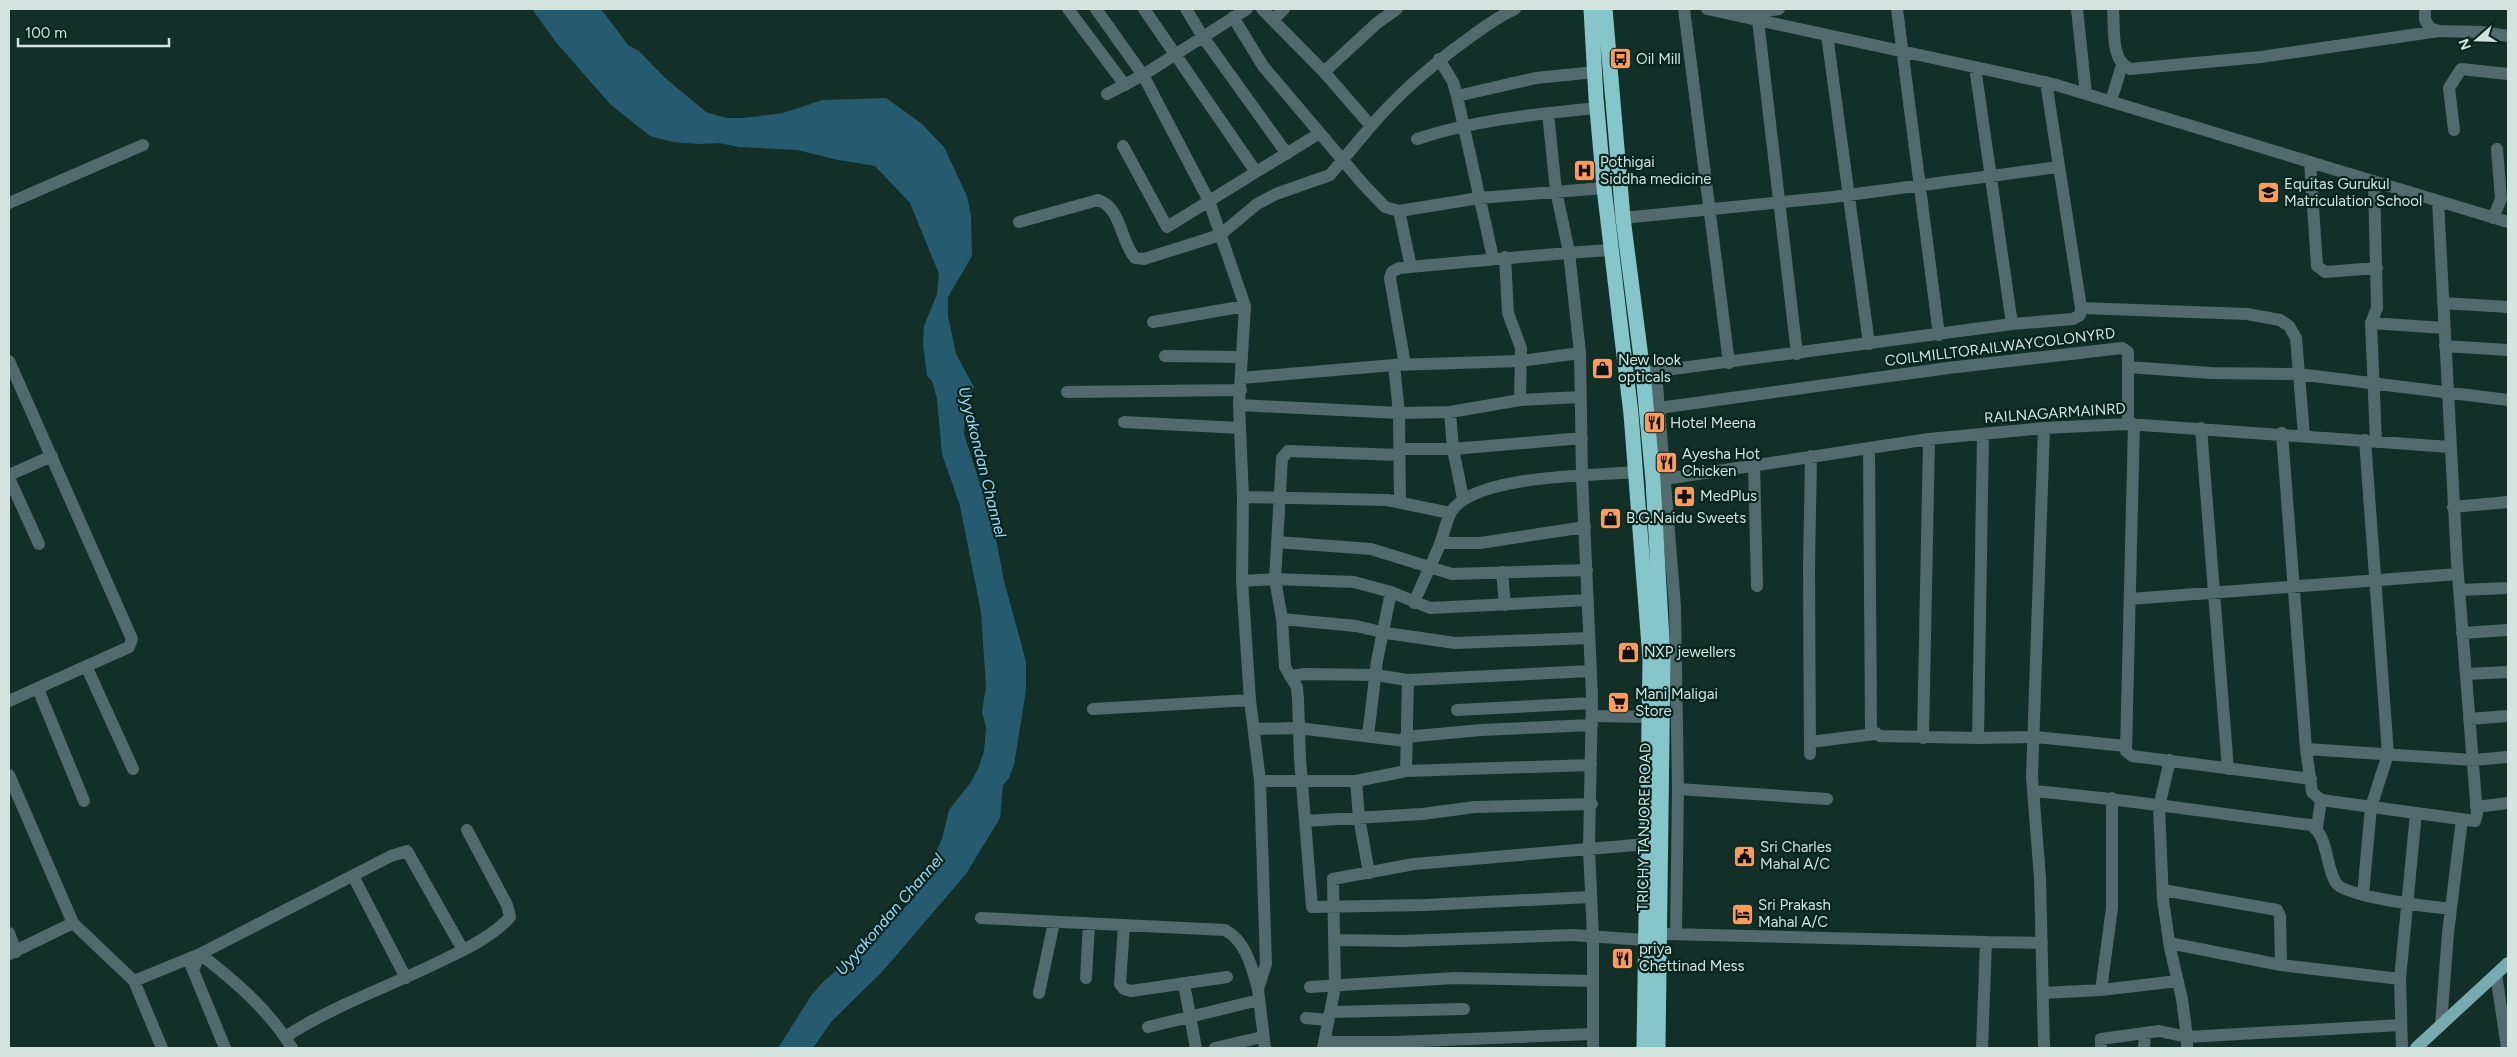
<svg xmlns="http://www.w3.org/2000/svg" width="2517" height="1057" viewBox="0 0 2517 1057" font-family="Figtree,sans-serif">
<rect width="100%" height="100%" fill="#122f28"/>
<!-- water -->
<path fill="#265b6f" d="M532,9H601L628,45L639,51L664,77L706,112L726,118H743L783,113L823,100L886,98L921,123L944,147L967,196L971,216L972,256L948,297V316L956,354L974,387L965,410L964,434L994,528L1004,581L1026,661V690L1014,765L1009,778L1003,785L1000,818L966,874L882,972L832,1021L813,1048H778L811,996L823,982L881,932L914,898L942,839L949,810L971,782L978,769L984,751L986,728L982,711L986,687L981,612L960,506L942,454L937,399L932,381L927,376L923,344L924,326L937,294L939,274L910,203L875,166L838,160L797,150L739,147L719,143L700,144L673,142L650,136L610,104L555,41Z"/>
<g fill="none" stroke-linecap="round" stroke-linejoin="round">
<!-- minor -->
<path stroke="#526a6c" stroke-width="12" d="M1068,9L1125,85
M1096,9L1143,75L1209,201L1245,306L1239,405L1243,497L1242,581L1250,700L1260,781L1266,964L1258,989L1265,1048
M1144,9L1256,172L1320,133
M1186,9L1203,37L1287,154
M1262,9L1324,72L1371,126C1400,92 1433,64 1469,38C1484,27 1499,16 1515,9
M1684,9L1729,363
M1707,9L2053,84L2508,222
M1897,9L1939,335
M2077,9L2086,94
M2113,9C2115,29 2110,60 2130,69L2261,57L2439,31
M2425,9V20L2430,28L2439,31L2481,32L2508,36
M1743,14L1779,9
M1233,17L1263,66L1363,184L1385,207L1399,211
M1273,20L1284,9
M1758,20L1797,354
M1827,35L1869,344
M1439,59L1453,82L1457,96L1493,258
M1975,67L2012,324
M1324,72L1377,23L1397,9
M1107,94L1143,75L1247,9
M1457,96L1536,78L1595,72
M2111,101L2122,65
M1548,113L1556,191L1569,252L1580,353L1582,477L1592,696L1589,849L1593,937V1048
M2454,130L2449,88L2461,69L2508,74
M1417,139C1474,120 1537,114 1597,108
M1123,146L1167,227L1256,172
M2310,162L2317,266L2325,272L2377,268
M2374,181L2377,308L2371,323L2444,328
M9,203L143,145
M1623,218L1833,197L2058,167
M2493,218L2501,199L2497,149
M1019,222L1098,200C1121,207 1120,240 1135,258L1144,259L1220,235L1257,204L1276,194L1330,175L1371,126
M1411,267L1399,211L1479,198L1604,188
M2443,303L2508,307
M2081,308L2247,314L2280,320L2289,326L2296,338L2304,435
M1153,322L1245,306
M2371,323L2376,441
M2445,346L2508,350
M1165,356L1242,357
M9,361L132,639L129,647L9,701
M1394,365L1399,413L1400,503
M1405,365L1390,278L1392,272L1399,268C1470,262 1541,254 1612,250
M2128,367V424
M1656,372L1675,606L1678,789L1676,933
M1643,373L2012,324L2073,319L2080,315L2081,308L2046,82
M1241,378L1394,365L1520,361L1580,353
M1067,392L1241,390
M1520,400L1581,397
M1239,405L1399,413L1450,412L1520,400L1521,348L1508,313L1505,257
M1659,408L1948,368L2122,348L2128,352V367L2211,373L2298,374L2508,400
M1124,422L1240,428
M2134,424L2126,751L2132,756L2311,779
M2044,428L2032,777L2040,878L2044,1048
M2201,428L2228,769
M2282,433L2306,749L2312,792L2321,800L2475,821L2477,814L2457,563L2438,201
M1983,434L1978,738L2035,737L2126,746
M1869,448L1871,730L1880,736L1978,738
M1399,449H1453L1450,412
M1399,455L1288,451L1282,458L1275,579L1282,619L1285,667L1297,687L1298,699L1300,759L1312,907L1425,905L1590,897
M1754,464L1757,586
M9,475L52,456
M9,478L39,544
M1665,479L1929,439L2044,428L2128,424L2450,447
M1243,497L1387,500L1450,513
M1463,498L1453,449L1582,438
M2453,507L2508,502
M1277,542L1371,549L1452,574L1587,570
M1441,543H1480L1585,527
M1502,572L1505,605
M1242,581L1275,579L1354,582L1391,592
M2459,590L2508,588
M2130,599L2458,574
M1414,603C1422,583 1432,564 1440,544C1444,534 1446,521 1451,512C1474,474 1594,476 1636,472
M1282,619L1356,626L1386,633L1455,643L1589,638
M2462,633L2508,630
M87,668L133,769
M2466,674L2508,672
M1290,676L1305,674L1375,675L1408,680L1590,671
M1408,680L1406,771L1591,765
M38,689L84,801
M1093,709L1250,700
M1457,710L1592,703
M1592,716L1649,717
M2469,719L2508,716
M1254,729L1298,728L1405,741
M1368,736L1377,661L1391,592L1430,608L1588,600
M1405,737L1481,730L1592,725
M1923,738L1929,439
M1810,742L1875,734
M2306,749L2473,760L2508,757
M1810,754L1809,568L1811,456
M2170,760L2159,807L2163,900L2170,948L2182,999L2187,1037L2401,1025
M9,775L73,923L134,981L162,1048
M1260,781H1356L1359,818L1369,873
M1356,781L1406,771
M1678,789L1827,799
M2034,791C2126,799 2218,814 2311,825C2329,837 2325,866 2336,883C2345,897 2431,907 2451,909
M2476,807L2508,803
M1305,821L1422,814L1475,807L1592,804
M2317,828L2321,800
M353,876L406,978
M2163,890L2277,910L2280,916L2281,965
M2363,895L2371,807L2388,754L2365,440
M981,918L1225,930C1246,941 1252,968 1258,989
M1124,926L1120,984L1124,989L1131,991L1227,977
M9,933L16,952
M1667,934L1986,942
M1335,940L1402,941L1572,935L1645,940
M2169,943L2281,965L2400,979
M9,954L73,923
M190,963L225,1048
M193,970L200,954C235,981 269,1010 292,1048
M2496,974L2507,1048
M1086,978L1089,924
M134,981L200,954L391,856L407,851L463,950
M1184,984L1196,1048
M1310,987L1455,978L1592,981
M2101,990L2178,981
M1039,993L1054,922
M2043,993L2101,990L2112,908V798
M1330,1012L1464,1009
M1306,1018L1328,1020
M2441,1025L2448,933L2462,819
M1148,1027L1259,1000
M285,1037C334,1005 391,986 443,960C466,949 493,936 510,917L507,905L467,830
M1324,1042H1394L1591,1034
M1215,1048L1262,1037
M1323,1048L1335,987L1333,879L1414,864L1647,844
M1982,1048L1986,942L2042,943
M2101,1048V1039L2159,1031L2187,1037V1048
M2144,1048L2145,1035
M2402,1048L2400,979L2416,813"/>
<!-- major -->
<path stroke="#78abaf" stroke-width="12" d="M2416,1048L2508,963"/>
<!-- highway -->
<path stroke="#86c5ca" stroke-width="15" d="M1591,9L1596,98L1604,188L1631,414L1650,659L1644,1048
M1605,9L1623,218L1643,373L1653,481L1663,658L1658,1048"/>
</g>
<!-- icons -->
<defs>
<symbol id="bus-square" viewBox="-11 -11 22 22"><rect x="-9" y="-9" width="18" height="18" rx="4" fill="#ff9b59" stroke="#08251f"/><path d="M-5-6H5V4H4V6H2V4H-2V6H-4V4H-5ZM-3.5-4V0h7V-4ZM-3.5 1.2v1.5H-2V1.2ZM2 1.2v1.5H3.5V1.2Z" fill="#111"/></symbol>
<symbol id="hospital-square" viewBox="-11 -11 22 22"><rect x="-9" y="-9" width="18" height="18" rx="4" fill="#ff9b59" stroke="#08251f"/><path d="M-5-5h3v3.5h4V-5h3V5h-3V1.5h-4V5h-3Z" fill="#111"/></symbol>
<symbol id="school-square" viewBox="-11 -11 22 22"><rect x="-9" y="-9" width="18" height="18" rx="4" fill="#ff9b59" stroke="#08251f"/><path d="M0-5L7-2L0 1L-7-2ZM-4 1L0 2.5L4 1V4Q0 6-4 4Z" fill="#111"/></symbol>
<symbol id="shop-square" viewBox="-11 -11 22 22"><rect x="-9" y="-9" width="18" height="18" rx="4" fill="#ff9b59" stroke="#08251f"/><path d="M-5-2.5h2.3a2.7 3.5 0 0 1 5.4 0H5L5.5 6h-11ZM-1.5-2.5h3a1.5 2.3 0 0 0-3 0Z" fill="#111"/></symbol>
<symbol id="restaurant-square" viewBox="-11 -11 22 22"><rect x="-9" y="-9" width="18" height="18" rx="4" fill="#ff9b59" stroke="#08251f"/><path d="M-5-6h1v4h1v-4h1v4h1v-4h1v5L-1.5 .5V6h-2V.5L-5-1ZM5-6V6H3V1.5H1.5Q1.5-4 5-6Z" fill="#111"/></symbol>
<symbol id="pharmacy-square" viewBox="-11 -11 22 22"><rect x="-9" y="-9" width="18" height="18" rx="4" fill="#ff9b59" stroke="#08251f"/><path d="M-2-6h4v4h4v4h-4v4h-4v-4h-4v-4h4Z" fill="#111"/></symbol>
<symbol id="supermarket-square" viewBox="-11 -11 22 22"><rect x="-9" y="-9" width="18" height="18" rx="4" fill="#ff9b59" stroke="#08251f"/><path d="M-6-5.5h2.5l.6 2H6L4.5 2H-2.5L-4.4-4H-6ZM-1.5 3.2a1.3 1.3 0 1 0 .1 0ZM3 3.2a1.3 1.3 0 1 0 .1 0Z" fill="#111"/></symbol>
<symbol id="civic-square" viewBox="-11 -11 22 22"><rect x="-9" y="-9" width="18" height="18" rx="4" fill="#ff9b59" stroke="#08251f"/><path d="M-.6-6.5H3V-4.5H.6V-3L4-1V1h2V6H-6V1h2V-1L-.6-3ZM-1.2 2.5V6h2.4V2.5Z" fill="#111"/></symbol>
<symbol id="hotel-square" viewBox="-11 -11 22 22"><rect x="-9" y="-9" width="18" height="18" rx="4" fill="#ff9b59" stroke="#08251f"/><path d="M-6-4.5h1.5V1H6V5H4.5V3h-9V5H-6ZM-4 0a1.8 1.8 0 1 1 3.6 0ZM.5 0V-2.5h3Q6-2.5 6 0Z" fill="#111"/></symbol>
</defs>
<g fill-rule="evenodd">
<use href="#bus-square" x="1608" y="46" width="25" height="25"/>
<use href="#hospital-square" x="1572" y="158" width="25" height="25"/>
<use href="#school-square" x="2256" y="180" width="25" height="25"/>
<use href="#shop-square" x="1590" y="356" width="25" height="25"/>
<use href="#restaurant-square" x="1642" y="410" width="25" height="25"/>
<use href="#restaurant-square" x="1654" y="450" width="25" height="25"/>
<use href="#pharmacy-square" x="1672" y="484" width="25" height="25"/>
<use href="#shop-square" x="1598" y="506" width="25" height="25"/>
<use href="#shop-square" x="1616" y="640" width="25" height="25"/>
<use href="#supermarket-square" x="1606" y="690" width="25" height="25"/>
<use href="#civic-square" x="1732" y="844" width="25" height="25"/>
<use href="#hotel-square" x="1730" y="902" width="25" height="25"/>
<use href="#restaurant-square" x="1610" y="946" width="25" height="25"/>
</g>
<g text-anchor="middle" stroke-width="4.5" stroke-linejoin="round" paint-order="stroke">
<!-- poi labels -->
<g font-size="15" fill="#d3e3de" stroke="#08251f" text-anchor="start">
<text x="1636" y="64">Oil Mill</text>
<text x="1600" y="167">Pothigai<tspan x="1600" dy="17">Siddha medicine</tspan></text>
<text x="2284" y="189">Equitas Gurukul<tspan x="2284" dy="17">Matriculation School</tspan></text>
<text x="1618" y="365">New look<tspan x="1618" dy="17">opticals</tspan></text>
<text x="1670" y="428">Hotel Meena</text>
<text x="1682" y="459">Ayesha Hot<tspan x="1682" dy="17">Chicken</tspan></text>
<text x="1700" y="501">MedPlus</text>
<text x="1626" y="523">B.G.Naidu Sweets</text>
<text x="1644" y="657">NXP jewellers</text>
<text x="1635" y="699">Mani Maligai<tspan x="1635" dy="17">Store</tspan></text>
<text x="1760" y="852">Sri Charles<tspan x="1760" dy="17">Mahal A/C</tspan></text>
<text x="1758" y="910">Sri Prakash<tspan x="1758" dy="17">Mahal A/C</tspan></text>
<text x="1639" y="954">priya<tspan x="1639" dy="17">Chettinad Mess</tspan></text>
</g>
<!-- street labels -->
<g font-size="15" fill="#d3e3de" stroke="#08251f">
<text transform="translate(2000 347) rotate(-7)" y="5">COILMILLTORAILWAYCOLONYRD</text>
<text transform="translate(2055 413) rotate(-4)" y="5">RAILNAGARMAINRD</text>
<text transform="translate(1644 827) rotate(-89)" y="5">TRICHY TANJORE ROAD</text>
</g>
<!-- water labels -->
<g font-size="16" font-style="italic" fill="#9cdcf8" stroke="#08251f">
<text transform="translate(983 462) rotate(76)" y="6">Uyyakondan Channel</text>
<text transform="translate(889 914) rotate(-49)" y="6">Uyyakondan Channel</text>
</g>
</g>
<!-- border -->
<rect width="2517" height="1057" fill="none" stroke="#d3e3de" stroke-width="20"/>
<!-- north arrow -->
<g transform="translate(2477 40) rotate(250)" stroke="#08251f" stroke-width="4" paint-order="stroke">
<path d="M0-4L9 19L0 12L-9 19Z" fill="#d3e3de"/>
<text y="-8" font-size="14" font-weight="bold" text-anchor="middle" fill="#d3e3de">N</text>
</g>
<!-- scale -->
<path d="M18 38v8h151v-8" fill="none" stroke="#d3e3de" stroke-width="2.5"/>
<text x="25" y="38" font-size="15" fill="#d3e3de" stroke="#08251f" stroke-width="4" paint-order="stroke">100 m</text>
</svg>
